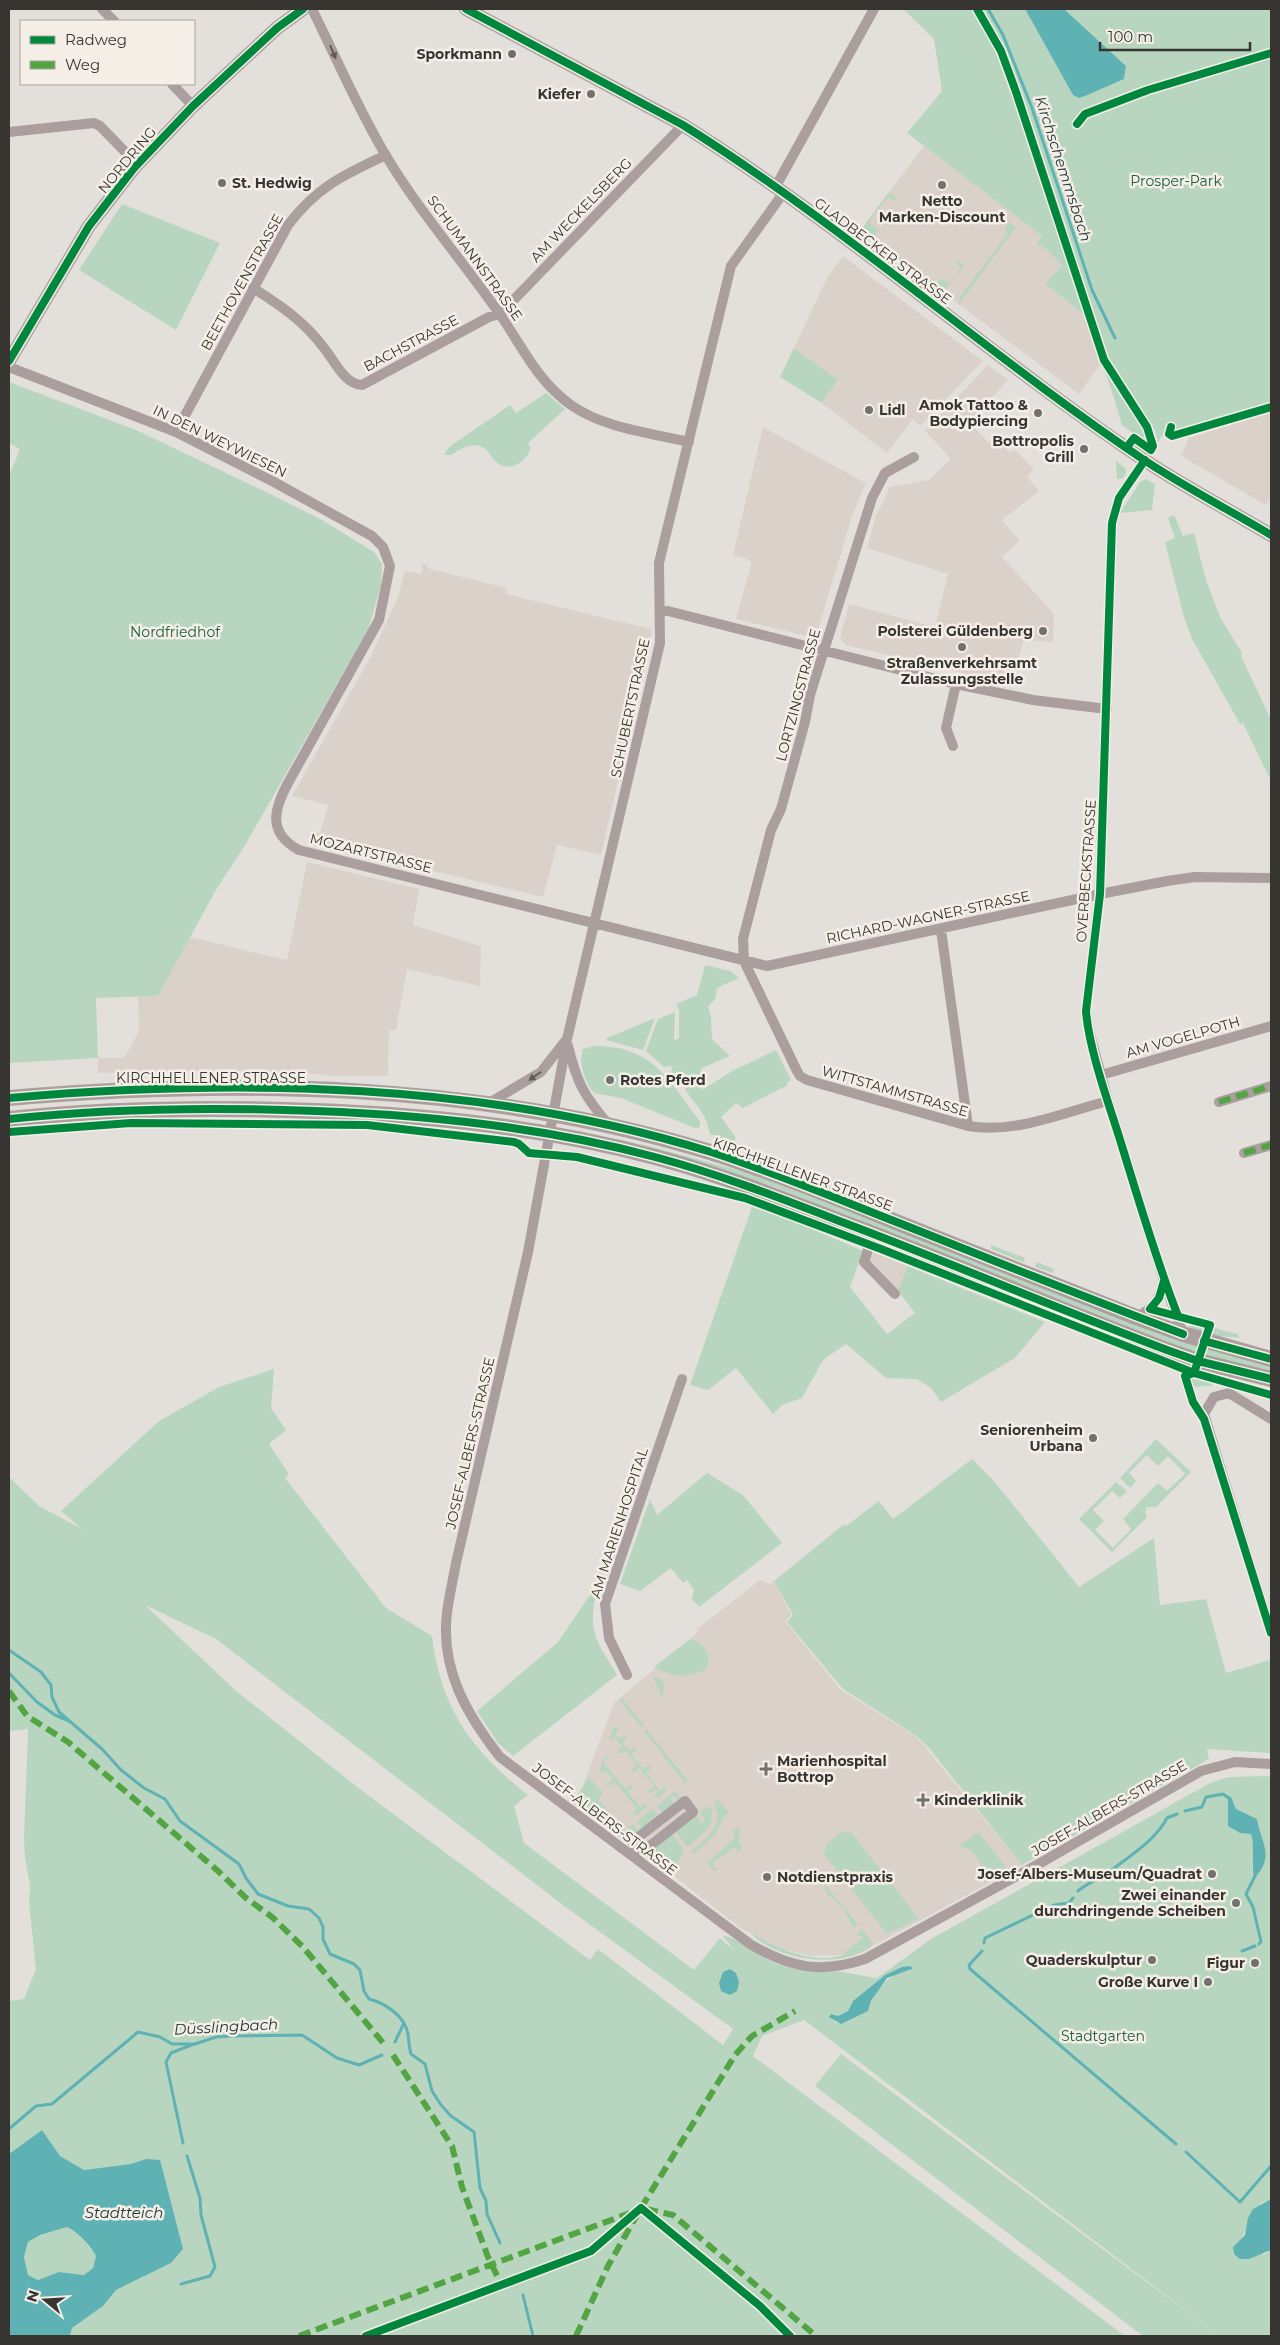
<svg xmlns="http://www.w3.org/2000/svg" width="1280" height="2345" viewBox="0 0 1280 2345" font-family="Montserrat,sans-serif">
<rect width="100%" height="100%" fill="#e3e0dc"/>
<!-- built -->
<path fill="#dad2ca" d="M924,146L1042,236L1036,244L1046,249L1062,265L1045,284L1085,315L1101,363L1079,394L860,231Z
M843,256L983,361L920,426L913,419L887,453L822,403L838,380L794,348L827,278Z
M988,365L1008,380L969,422L989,443L995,437L1010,452L1014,449L1034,469L1027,477L1039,491L1002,520L1020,541L1002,557L1054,614L1053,642L1026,640L1023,642L1014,677L1017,686L846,645L840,638L849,604L935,627L948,574L867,548L876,516L890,487L929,480L951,459L925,431Z
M1271,413V500L1269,499L1266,505L1181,456L1189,438Z
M763,427L866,483L852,516L817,633L811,637L736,619L752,561L733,555Z
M423,563L430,569L507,588L506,594L651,629L652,633L601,855L557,845L543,897L312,842L314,832L320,833L328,805L292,796L371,656L398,597L405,571L421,574Z
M307,862L419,889L413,925L481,946L480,986L407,969L396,1030L389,1031L388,1076H335L284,1071H176L98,1073V1058H121L126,1055L139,1031L138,997L158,996L190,937L287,960Z
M872,1252L907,1266L898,1291L868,1261Z
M760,1580L770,1584L774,1581L791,1615L785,1621L841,1690L917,1737L1022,1865L869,1948L844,1955L811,1956L782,1949L742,1929L577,1801L614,1703L697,1633V1629Z"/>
<!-- green -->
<path fill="#b8d6bf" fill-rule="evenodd" d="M903,9H1025L1073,95L1079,98L1124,79L1126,66L1064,9H1271V404L1175,433L1168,425L1158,442L1154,428L1146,443L1122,425L1112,392L1085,315L1045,284L1062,265L1046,249L1036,244L1042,236L907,133L942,91L934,39Z
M889,192L897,198L894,201L888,197L869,222L878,230L873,237L889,249L895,244L891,250L916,270L915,272L860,231Z
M122,204L220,243L176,330L79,270Z
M995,212L1016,227L958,305L960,297L1008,233L1004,230L1008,224L998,216L993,221L990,219Z
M958,260L964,266L942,293L917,274L918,271L936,284L941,278L949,284L961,268L956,263Z
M794,348L838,380L822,403L780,377Z
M9,382L136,430L266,492L322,520L374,552L382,564L381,585L368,630L244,847L217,888L158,996L96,998L98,1058L9,1063V476L20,449L9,443Z
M546,393L565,409L528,443L531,448C525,464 508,474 494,460C489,454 488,449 480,446C469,443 459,450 451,455H444L449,447L510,405L516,413Z
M1116,461L1126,469V473L1123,478L1117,479Z
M1146,479L1155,484L1152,510L1120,513L1140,482Z
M1174,515L1183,536L1194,533L1206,580L1220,617L1242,653L1241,656L1271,720V781L1243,723L1240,724L1192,639L1184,617L1165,542L1175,538L1168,518Z
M705,965L730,971L739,978L717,988L715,999L708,1007L711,1016L712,1039L730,1056L702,1068L698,1080L702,1090L734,1070L776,1050L791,1080L787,1082L788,1085L743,1108L736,1103L721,1117L736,1138L733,1142L710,1134C708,1126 706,1118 701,1111C694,1100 682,1091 682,1076L671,1074L672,1066L664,1067L646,1051L658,1019L675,1012L674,1040L679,1038V1010L676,1004L697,995Z
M655,1018L643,1050L606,1040L607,1038Z
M594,1046C654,1046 667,1079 700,1121V1127L695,1128L621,1098L594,1093C585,1083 578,1062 583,1049Z
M568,1129L649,1146L755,1175L1199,1346L1196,1353L777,1188L692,1162Z
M752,1207L798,1223L863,1251L850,1287L887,1334L915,1313L898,1291L907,1266L1045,1322L1015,1358L941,1402L931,1388L917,1379L886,1378L846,1344L823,1360L802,1398L782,1405L773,1414L736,1368L708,1390L690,1385Z
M991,1245L1025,1258V1259L1023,1262L991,1249Z
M1037,1262L1054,1269L1053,1273L1035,1267Z
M1185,1320L1202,1325L1203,1333L1191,1328Z
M1215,1328L1237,1334L1240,1338L1210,1335Z
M1207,1348L1271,1365V1374L1204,1356Z
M274,1369L271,1408L286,1430L269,1444L289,1474L285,1478L386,1608L432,1636C441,1709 471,1750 528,1795L514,1806L524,1843L694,1970L720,1938L735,1951L722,1935C745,1941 761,1960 784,1966C801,1972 817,1970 834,1971C848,1972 863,1976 877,1978L931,1939L1212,1782L1229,1777L1271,1776V2199L1261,2203L1241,2239L1264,2255L1271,2250V2336H1143L815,2086L841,2054L1218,2335L804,2020L762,2036L753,2056L1125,2336H70L72,2328L103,2306L116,2290L171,2263L146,2159L132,2164L84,2170L60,2156L42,2130L9,2154V2001L24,1999L36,1969L29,1903L30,1886L25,1858L24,1839L28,1729L9,1731V1477L39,1506L82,1529L61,1511L159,1421L219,1387ZM145,1605L216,1639L563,1905L733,2029L723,2045L598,1949L590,1960L361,1790L235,1690ZM1229,1796L1231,1797L1236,1809L1257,1819L1265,1851L1253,1878C1251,1864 1255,1844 1252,1834L1240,1833L1228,1826ZM911,1967L909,1971C888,1972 874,1992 868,2011L836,2023L831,2014L838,2016L848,2011L853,2001L885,1975Z
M1195,1376L1213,1382V1384L1211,1386L1191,1387L1189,1382Z
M1156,1439L1191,1472L1156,1507H1147L1145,1512L1147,1517L1112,1552L1079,1519L1116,1482L1127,1491L1120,1498L1112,1491L1093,1510L1104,1521L1095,1530L1113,1548L1131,1529L1123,1519L1158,1483L1167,1491L1185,1474L1168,1456L1158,1466L1147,1455L1129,1473L1136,1481L1130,1488L1120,1478Z
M972,1459L994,1481L1079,1587L1154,1538L1160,1605L1206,1599L1226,1673L1270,1660L1271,1753L1207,1749L1209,1759L1022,1865L929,1748L918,1737L843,1689L787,1622L793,1615L774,1581L844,1524L846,1526L879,1501L893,1519Z
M707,1473L743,1495L782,1543L699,1607L692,1599L694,1590L687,1580L683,1583L671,1568L640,1591L620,1584L650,1499L657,1515Z
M609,1558C600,1582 588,1608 595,1634C599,1648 610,1662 617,1675L513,1756L498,1743L477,1711L558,1642L594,1589Z
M690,1639C705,1644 714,1655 705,1670C689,1679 668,1676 654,1667Z
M652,1675L664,1682L663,1697H662Z
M621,1697L644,1726L642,1728L619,1699Z
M614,1726L620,1728L615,1733L619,1739L625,1735L627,1737L622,1742L629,1751L635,1747L637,1750L631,1754L643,1769L649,1765L651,1768L646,1773L660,1791L667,1786L666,1791L657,1798L654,1796L658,1792L656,1789L650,1794L648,1791L654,1786L639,1768L633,1772L631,1770L637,1765L625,1750L619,1754L617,1751L622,1747L615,1737L611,1740L609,1739Z
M646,1729L688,1781L685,1783L644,1731Z
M607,1756L609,1757L603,1762L625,1789L631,1784L633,1787L628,1792L640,1807L646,1803V1808L637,1815L632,1814L637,1809L615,1782L610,1786L607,1784L613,1779L606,1770L599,1773L603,1759Z
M589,1777L603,1794L598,1799L625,1831L633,1824L639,1832L627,1842L573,1802Z
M675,1791L682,1799L678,1801L674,1796L670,1798L675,1804L663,1813L657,1806Z
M717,1799L729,1813L724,1817L715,1835L694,1854L691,1851C707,1837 725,1825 714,1802Z
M710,1805C718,1825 701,1835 688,1847L675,1831L696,1815L702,1824L705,1820L700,1812Z
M652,1809L659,1817L643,1830L637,1822Z
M739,1826V1844L742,1845L739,1853L734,1847L713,1863L717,1870L714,1871L703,1856L709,1861L735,1838L733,1831Z
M842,1832L852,1833L919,1919L887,1934L824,1854L827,1844Z
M979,1832L1008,1870L984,1882C982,1863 978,1851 959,1846Z
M672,1834L684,1850L674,1870L668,1873L645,1855Z
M823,1882L858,1925L853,1928C848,1916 841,1901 828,1896Z
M862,1929L872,1942L871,1947C838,1969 781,1961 752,1935L754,1934C778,1949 818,1966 846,1954L845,1952L863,1938L857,1934Z
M67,2227C79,2233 89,2245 96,2256L93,2268L84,2275L59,2272L38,2280L28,2275L24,2257L28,2242L40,2235Z"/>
<!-- water -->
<path fill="#5fb2b3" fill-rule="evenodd" d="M1025,9H1064L1126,66L1124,79L1085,96L1079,98L1073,95Z
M1228,1796L1231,1797L1236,1809L1257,1819C1262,1846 1275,1855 1254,1879C1251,1865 1255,1843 1251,1834L1240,1833L1228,1826Z
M911,1966L912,1969L887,1978L871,2001L868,2011L841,2024L829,2017L831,2014L838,2016L848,2011L853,2001L885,1975L902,1967Z
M730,1969L736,1973L739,1982L737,1991L730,1995L721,1991L719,1983L723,1972Z
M42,2130L60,2156L84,2170L131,2164L146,2159L160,2160L183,2249L171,2263L116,2290L103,2306L72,2328L70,2336H9V2154ZM67,2227C79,2233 90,2245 96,2256L93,2268L84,2275L59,2272L38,2280L28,2275L24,2257L28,2242L40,2235Z
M1271,2199V2250L1249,2259H1240L1234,2254L1233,2247L1245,2235L1248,2218L1253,2209Z"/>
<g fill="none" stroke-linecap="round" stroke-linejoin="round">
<!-- stream -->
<path stroke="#5fb2b3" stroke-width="3" d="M988,9L1003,35L1032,108L1092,290L1115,338
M9,1650L41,1672L51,1685L52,1697L59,1712L102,1749L121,1770L144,1788L165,1799L180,1821L239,1864L246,1878L258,1894L288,1906L309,1909L319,1918L323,1927V1939L330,1954L354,1964L360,1970L364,1991L369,1999C385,2003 405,2016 408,2034C409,2041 409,2047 411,2054L425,2064L432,2091L441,2105L451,2116L474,2132L480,2188L486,2201L487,2214L500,2243
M9,1673L37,1702L55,1715L69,1721
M1185,1811L1202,1807L1206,1797L1223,1794L1230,1799
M1255,1876L1246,1894L1253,1907L1261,1942L1259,1944
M1078,1891C1081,1888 1099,1877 1103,1877C1124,1859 1154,1843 1167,1818L1177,1814
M984,1943L985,1938L1054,1905L1069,1903L1073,1898
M982,1951L969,1965L970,1969L1176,2144
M1242,1951L1255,1946
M395,2042L404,2023
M9,2129L36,2106L52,2104L138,2032L160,2037L172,2044H195L216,2037L231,2036L302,2035L337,2058L359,2065L382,2055
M183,2143L166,2062L171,2053L194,2044
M1186,2152L1240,2202L1271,2166
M181,2284L210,2276L215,2267L201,2215L200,2198L187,2156
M523,2295L533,2336"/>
<!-- street -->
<path stroke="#ab9e9e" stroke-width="10" d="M102,9L114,21
M312,9C336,57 357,107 385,154C418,210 462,260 499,313C522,346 537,381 571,405C603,428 651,433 689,442
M172,84L193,106
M9,132L94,123L100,126L137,164
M776,186L874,9
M784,192L731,266L659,563L660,643L567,1039L528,1252L456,1563C453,1580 449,1596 447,1613C440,1669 467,1715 500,1757L750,1944C790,1968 821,1974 865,1959L1035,1866L1201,1771L1235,1762L1271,1764
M253,288C280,305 305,322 324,348C334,360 345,385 362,385L489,317L500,314L683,125
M9,367L176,432L274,482L372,536L383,547L390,566L379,620L288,783C274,809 267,833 299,850L767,966L1100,894L1167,881L1195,877L1271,878
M176,432L288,225C317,187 343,175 386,155
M914,457L885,473L872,498L810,695L805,722L781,809L771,830L743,939L744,961L797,1071L800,1076L807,1080L968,1126C1015,1134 1062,1113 1108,1101
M1145,460L1119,498L1112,523L1100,894L1086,1011L1088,1027L1108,1101L1164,1281L1183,1334
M660,609L956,684L1033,700L1107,709
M953,746L946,728L956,684
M941,930L968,1126
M568,1046C577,1083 584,1096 609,1125
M1101,1075L1271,1026
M1219,1102L1271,1086
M489,1103L541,1072L566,1040
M1244,1153L1271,1145
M873,1233L864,1262L895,1294
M1136,1317C1154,1309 1159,1299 1164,1281
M1271,1419L1229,1393L1214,1397L1204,1414L1271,1633
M627,1675L609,1638L605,1604L682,1379
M685,1801L693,1812L641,1853L632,1842Z"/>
<!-- secondary -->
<path stroke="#b3a6a6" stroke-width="14" d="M466,9L683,125C844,226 987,354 1144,460C1185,487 1229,510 1271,535
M9,361L89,226L134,168L193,106L277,28L303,9"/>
<!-- primary -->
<path stroke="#ac9f9f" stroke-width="16" d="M9,1098C242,1078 485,1083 710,1152C773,1172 835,1197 896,1222C976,1253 1056,1285 1136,1317L1183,1334L1271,1359
M9,1119C111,1108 213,1107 315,1111C430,1115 544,1127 655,1157C719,1174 780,1198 842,1222C951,1263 1058,1309 1167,1350L1198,1361L1271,1379"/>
<!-- quiet -->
<path stroke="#53a544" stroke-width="6" stroke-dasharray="12 6" stroke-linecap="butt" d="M1219,1102L1271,1086
M1244,1153L1271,1145
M9,1691L27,1716L68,1742L218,1871L246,1898L272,1917L303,1947L384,2044
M393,2055L452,2146L462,2187L488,2257L502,2286
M646,2209L673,2215L816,2336
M299,2336L630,2213
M576,2336L608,2266L641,2208L735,2055L752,2036L795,2011"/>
<defs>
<path id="cycleway" d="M466,9L683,125C844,226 987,354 1144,460C1185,487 1229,510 1271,535
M977,9L1001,51L1016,92L1104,360L1147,427L1153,446L1151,450L1134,438L1127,447
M1077,124L1085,114L1148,90L1271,53
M9,361L89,226L134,168L193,106L277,28L303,9
M1171,427L1169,434L1172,436L1271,407
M1145,460L1119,498L1112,523L1100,894L1086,1011C1089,1050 1109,1104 1121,1143C1139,1201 1156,1260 1178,1316
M9,1098C242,1078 485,1082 711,1152C773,1172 833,1197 894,1221C990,1259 1086,1298 1183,1334
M9,1119C111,1108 213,1107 315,1111C430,1115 544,1127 655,1157C719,1174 780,1198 842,1222C951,1263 1058,1309 1167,1350L1198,1361L1271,1379
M9,1132L131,1123L367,1125L514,1142L519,1144L529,1153L577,1157L745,1198L881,1249L1194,1373L1271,1395
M1164,1281L1159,1298L1150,1309L1210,1325L1194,1373L1185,1376L1193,1402L1204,1419L1271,1633
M1204,1341L1271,1359
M366,2336L591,2251L641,2208L760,2306L790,2336"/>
</defs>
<!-- cycleway casing -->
<use href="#cycleway" stroke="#f4eee6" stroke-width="11"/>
<!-- cycleway -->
<use href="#cycleway" stroke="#00873e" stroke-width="8"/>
</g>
<!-- one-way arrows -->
<defs><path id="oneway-solid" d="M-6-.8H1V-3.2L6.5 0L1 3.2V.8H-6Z" transform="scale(1.25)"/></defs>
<g fill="#605a58">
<use href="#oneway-solid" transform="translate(333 52) rotate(67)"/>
<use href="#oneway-solid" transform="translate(535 1076) rotate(145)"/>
</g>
<!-- markers -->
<g fill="#73716e" stroke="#f4eee6" stroke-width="2">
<circle cx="512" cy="54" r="5"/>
<circle cx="591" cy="94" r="5"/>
<circle cx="222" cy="183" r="5"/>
<circle cx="942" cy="185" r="5"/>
<circle cx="869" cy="410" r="5"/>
<circle cx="1038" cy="413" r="5"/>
<circle cx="1084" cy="449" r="5"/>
<circle cx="1043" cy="631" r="5"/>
<circle cx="962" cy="647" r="5"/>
<circle cx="610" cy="1080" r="5"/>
<circle cx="1093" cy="1438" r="5"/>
<path d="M763.5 1761.5h5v5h5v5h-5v5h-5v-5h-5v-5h5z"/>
<path d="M920.5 1792.5h5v5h5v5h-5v5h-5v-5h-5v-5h5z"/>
<circle cx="1212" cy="1874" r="5"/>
<circle cx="767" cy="1877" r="5"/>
<circle cx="1236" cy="1903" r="5"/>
<circle cx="1152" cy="1960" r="5"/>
<circle cx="1255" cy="1963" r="5"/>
<circle cx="1208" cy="1982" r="5"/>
</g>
<g text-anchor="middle" stroke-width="5" stroke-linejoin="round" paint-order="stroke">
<!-- poi labels -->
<g font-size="14" font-weight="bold" fill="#373532" stroke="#f4eee6" text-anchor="end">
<text x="502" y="59">Sporkmann</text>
<text x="581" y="99">Kiefer</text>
<text x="232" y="188" text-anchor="start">St. Hedwig</text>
<text x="942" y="206" text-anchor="middle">Netto<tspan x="942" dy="16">Marken-Discount</tspan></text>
<text x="1028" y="410">Amok Tattoo &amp;<tspan x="1028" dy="16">Bodypiercing</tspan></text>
<text x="879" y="415" text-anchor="start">Lidl</text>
<text x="1074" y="446">Bottropolis<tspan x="1074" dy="16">Grill</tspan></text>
<text x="1033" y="636">Polsterei Güldenberg</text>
<text x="962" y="668" text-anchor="middle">Straßenverkehrsamt<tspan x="962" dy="16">Zulassungsstelle</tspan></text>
<text x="620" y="1085" text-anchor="start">Rotes Pferd</text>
<text x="1083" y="1435">Seniorenheim<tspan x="1083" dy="16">Urbana</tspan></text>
<text x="777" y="1766" text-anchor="start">Marienhospital<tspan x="777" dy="16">Bottrop</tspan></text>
<text x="934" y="1805" text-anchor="start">Kinderklinik</text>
<text x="1202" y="1879">Josef-Albers-Museum/Quadrat</text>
<text x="777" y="1882" text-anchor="start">Notdienstpraxis</text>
<text x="1226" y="1900">Zwei einander<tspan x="1226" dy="16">durchdringende Scheiben</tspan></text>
<text x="1142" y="1965">Quaderskulptur</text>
<text x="1245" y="1968">Figur</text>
<text x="1198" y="1987">Große Kurve I</text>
</g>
<!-- street labels -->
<g font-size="14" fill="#373532" stroke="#f4eee6">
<text transform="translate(127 160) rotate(-50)" y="5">NORDRING</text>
<text transform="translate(581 210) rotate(-46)" y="5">AM WECKELSBERG</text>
<text transform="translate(883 251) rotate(37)" y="5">GLADBECKER STRASSE</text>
<text transform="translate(475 258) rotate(54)" y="5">SCHUMANNSTRASSE</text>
<text transform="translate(242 282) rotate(-61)" y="5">BEETHOVENSTRASSE</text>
<text transform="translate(411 343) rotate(-28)" y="5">BACHSTRASSE</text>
<text transform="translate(220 441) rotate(26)" y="5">IN DEN WEYWIESEN</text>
<text transform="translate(798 695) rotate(-75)" y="5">LORTZINGSTRASSE</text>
<text transform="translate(630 708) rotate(-78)" y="5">SCHUBERTSTRASSE</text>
<text transform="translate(371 853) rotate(14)" y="5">MOZARTSTRASSE</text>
<text transform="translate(1086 871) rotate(-86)" y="5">OVERBECKSTRASSE</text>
<text transform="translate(928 917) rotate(-12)" y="5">RICHARD-WAGNER-STRASSE</text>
<text transform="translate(1183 1037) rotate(-16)" y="5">AM VOGELPOTH</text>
<text x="211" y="1083">KIRCHHELLENER STRASSE</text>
<text transform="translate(895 1091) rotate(16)" y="5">WITTSTAMMSTRASSE</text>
<text transform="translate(803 1174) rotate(20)" y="5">KIRCHHELLENER STRASSE</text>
<text transform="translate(470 1443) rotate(-77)" y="5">JOSEF-ALBERS-STRASSE</text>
<text transform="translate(619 1523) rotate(-72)" y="5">AM MARIENHOSPITAL</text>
<text transform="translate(1109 1808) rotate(-30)" y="5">JOSEF-ALBERS-STRASSE</text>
<text transform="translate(605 1819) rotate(37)" y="5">JOSEF-ALBERS-STRASSE</text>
</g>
<!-- park labels -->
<g font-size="14" fill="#1a623c" stroke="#f4eee6">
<text x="1176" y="186">Prosper-Park</text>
<text x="175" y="637">Nordfriedhof</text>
<text x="1103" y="2041">Stadtgarten</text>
</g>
<!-- water labels -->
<g font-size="15" font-style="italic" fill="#203a3a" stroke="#f4eee6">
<text transform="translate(1063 169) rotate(72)" y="5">Kirchschemmsbach</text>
<text transform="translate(226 2027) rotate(-3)" y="5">Düsslingbach</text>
<text x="124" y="2218">Stadtteich</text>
</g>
</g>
<!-- border -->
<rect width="1280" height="2345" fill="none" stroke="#373532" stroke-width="20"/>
<!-- legend -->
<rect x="20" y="20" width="175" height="65" fill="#f4eee6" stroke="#a8a49e"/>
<rect x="30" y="36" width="25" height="8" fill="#00873e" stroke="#a8a49e"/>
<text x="65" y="45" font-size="15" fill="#373532">Radweg</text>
<rect x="30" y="61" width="25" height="8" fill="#53a544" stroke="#a8a49e"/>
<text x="65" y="70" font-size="15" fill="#373532">Weg</text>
<!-- north arrow -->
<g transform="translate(45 2300) rotate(288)" stroke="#f4eee6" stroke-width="4" paint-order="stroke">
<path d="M0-4L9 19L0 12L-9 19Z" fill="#373532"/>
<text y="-8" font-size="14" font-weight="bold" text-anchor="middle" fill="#373532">N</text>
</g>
<!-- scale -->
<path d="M1100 42v8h150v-8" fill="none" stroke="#373532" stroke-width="2.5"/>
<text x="1108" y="42" font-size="15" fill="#373532" stroke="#f4eee6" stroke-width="4" paint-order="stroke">100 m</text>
</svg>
